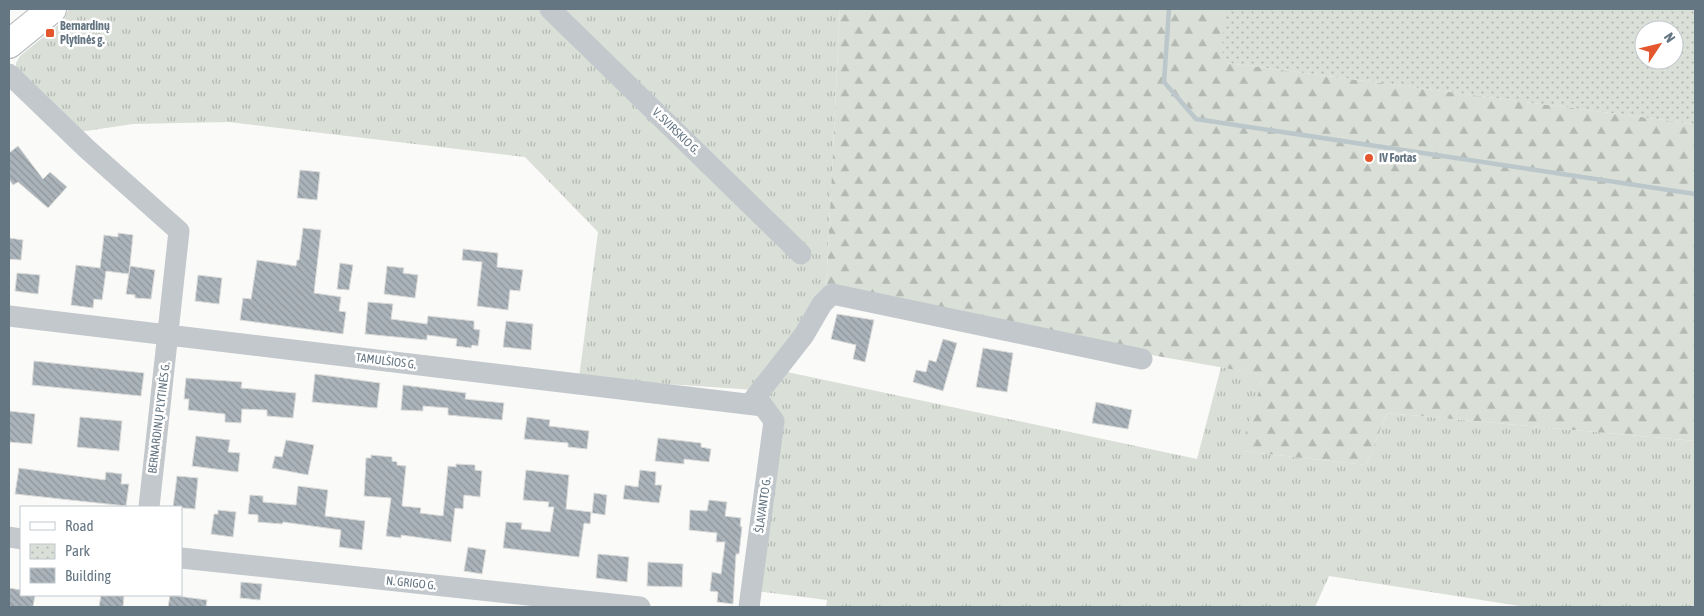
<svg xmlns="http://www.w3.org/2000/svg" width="1704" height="616" viewBox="0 0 1704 616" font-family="'Asap Condensed',sans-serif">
<defs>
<pattern id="grass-tufts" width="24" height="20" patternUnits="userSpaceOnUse" patternTransform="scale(1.25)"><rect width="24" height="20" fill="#dadfd7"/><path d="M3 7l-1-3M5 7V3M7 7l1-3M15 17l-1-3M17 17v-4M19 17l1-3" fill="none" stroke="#b4b9b4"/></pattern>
<pattern id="forest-firs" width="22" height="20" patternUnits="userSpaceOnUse" patternTransform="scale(1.25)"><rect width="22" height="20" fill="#dadfd7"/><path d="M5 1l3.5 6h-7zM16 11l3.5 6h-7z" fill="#b4b9b4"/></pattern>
<pattern id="park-dots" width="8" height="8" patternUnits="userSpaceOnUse" patternTransform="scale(1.25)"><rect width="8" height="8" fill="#dadfd7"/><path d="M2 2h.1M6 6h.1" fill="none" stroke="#b4b9b4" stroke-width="1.8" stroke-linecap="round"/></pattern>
<pattern id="building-back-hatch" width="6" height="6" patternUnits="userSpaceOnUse" patternTransform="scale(1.25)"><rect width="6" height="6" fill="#aab3b9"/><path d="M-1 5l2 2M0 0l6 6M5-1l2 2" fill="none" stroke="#8e969c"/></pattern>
</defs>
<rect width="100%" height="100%" fill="#fafaf8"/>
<!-- grass -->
<path fill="url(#grass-tufts)" d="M69,9H840L826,291L755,390L579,378L598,232L525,157L228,122L133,124L79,132L16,71V63L20,56L58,25Z
M1221,367L1264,375L1241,451L1366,465L1387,413L1695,441V607H1526L1329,576L1315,607H826L827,600L756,591L766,395L787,372L1197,459Z"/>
<!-- forest -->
<path fill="url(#forest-firs)" d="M840,9H1225L1227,63L1695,124V441L1387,413L1366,465L1240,451L1264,375L1084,343L826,291Z"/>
<!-- park -->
<path fill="url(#park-dots)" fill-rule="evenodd" d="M1225,9H1695V124L1227,63L1222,51ZM1644,30H1674V60H1644Z"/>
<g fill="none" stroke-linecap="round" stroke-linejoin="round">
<!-- stream -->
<path stroke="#bbc7cb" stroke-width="4.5" d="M1169,9L1164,82L1196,119L1695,194"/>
</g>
<!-- building -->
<path fill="url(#building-back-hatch)" stroke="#dcdcda" d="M18,146L43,179L50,172L67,187L48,208L18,182L13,185L9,179V153Z
M300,170L320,172L317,200L297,198Z
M303,228L321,230L314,293L341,297L339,311L346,312L343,334L240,320L243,298L251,299L257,260L296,266L297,260H299Z
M118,233L133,235L129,274L106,271L102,300L94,299L93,308L71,305L76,265L100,268L104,235L118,237Z
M9,238L23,240L21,260L9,259Z
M463,249L498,253L497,267L523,270L520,291L510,290L508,310L477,306L482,262L462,260Z
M340,263L353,265L349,290L337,289Z
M130,266L155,270L151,299L135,298V295L126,294Z
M387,266L404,268L403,273L418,275L415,298L384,294Z
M17,273L40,275L38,294L15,291Z
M198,275L222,278L219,304L195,301Z
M368,302L393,304L391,319L427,324L428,316L474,321V329L480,330L478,346L472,345L471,348L456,346L457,339L427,335V340L365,334Z
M837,314L874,320L865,362L853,359L856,345L831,339Z
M506,321L533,324L531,350L503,347Z
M943,339L957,343L943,391L913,382L916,370L926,372L929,360L936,362Z
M983,348L1013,353L1007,392L976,387Z
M34,361L144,373L141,396L32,385Z
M315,374L380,383L377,408L312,402Z
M186,378L242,382L241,388L296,393L293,418L267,416V410L242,409L241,423L225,422V414L188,410L189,399H184Z
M403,385L466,393L465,399L504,403L502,420L448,415V408L423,406V411L401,410Z
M1096,402L1132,410L1128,429L1092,423Z
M9,411L35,414L32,444L9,442Z
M80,417L122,421L119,451L77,447Z
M527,417L550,420L549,426L589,431L587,449L568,447V443L524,439Z
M196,436L230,440L228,452L240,453L238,472L192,466Z
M658,438L701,443V447L711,449L709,462L684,459V464L655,461Z
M286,440L314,445L308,475L272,468L275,456L282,457Z
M371,455L392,457V461L397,462V465L406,466L402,506L421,508L420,513L443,516L448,466L456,467V464L475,465V470L482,471L480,497L464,495L463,509L455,508L451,542L401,535V538L386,536L391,498L364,496L366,458H371Z
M19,468L105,480L106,472L122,474L121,484H129L126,506L15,494Z
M526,470L569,475L566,509L591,512L590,524L584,523L579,557L503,548L506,522L522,523L521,529L550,532L554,507H548L549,502L523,500Z
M640,470L656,472L655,485H662L659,503L623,499L625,485L638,487Z
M177,476L198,478L195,509L173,507Z
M298,486L328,490L325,516L365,521L362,550L339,547L341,530L283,522L282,524L258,522V515L248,514L250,495L263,496V502L296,505Z
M594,493L607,495L605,515L592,513Z
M709,500L727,502L725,516L741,518L740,526L742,527L739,554H736L733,604L717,602L718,592L710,591L712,572L721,574L725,542H716L717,533L689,530L690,510L707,511Z
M218,510L236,512L233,537L211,534L214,514H218Z
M468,547L486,550L482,574L464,571Z
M598,554L629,557L627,582L596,578Z
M648,562L683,564L682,587L647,586Z
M241,582L262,584L260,600L240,598Z
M9,588L21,590V595H35L33,607H9Z
M101,595H124L123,607H99Z
M170,595L207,600L206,607H168Z"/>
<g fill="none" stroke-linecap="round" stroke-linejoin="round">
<defs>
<path id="major" d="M9,44L52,9"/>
</defs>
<!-- major casing -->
<use href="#major" stroke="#b5babe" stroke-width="30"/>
<!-- minor -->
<path stroke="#c3c8cc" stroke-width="21" d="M550,9L801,254
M9,74L87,149L179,231L149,507
M9,316L763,406L774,421L749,607
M750,404L804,335L822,304L832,294L1142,359
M9,537L21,539
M181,558L640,607"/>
<!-- major -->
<use href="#major" stroke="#fff" stroke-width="28"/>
</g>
<!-- markers -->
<g fill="#e4572e" stroke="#fff" stroke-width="2">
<rect x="45" y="28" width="10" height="10" rx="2.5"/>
<circle cx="1369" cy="158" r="5"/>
</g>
<g text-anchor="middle" stroke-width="5" stroke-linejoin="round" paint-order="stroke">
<!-- poi labels -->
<g font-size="12" font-weight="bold" fill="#657683" stroke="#fff" text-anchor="start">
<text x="60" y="30">Bernardinų<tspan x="60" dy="14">Plytinės g.</tspan></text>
<text x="1379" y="162">IV Fortas</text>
</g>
<!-- street labels -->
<g font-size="12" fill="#657683" stroke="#fff">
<text transform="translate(676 131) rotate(44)" y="4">V. SVIRSKIO G.</text>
<text transform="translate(386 361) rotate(7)" y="4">TAMULŠIOS G.</text>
<text transform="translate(159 418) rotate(-83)" y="4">BERNARDINŲ PLYTINĖS G.</text>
<text transform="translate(763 505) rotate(-82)" y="4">ŠLAVANTO G.</text>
<text transform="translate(411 583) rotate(6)" y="4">N. GRIGO G.</text>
</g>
</g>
<!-- border -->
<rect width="1704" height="616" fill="none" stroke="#657683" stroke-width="20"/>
<!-- legend -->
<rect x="20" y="506" width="162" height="90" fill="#ffffff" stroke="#c1c8cd"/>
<rect x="30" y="522" width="25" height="8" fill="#ffffff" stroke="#c1c8cd"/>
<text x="65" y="531" font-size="15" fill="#657683">Road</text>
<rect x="30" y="544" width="25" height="15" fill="url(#park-dots)" stroke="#c1c8cd"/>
<text x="65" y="556" font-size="15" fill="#657683">Park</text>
<rect x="30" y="568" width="25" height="15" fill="url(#building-back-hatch)" stroke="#c1c8cd"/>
<text x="65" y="581" font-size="15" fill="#657683">Building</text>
<!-- north arrow -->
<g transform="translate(1659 45) rotate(55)"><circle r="24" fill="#ffffff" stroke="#c1c8cd"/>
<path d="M0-4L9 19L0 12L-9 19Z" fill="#e4572e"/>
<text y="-8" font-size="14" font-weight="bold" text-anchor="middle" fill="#657683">N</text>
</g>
</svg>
